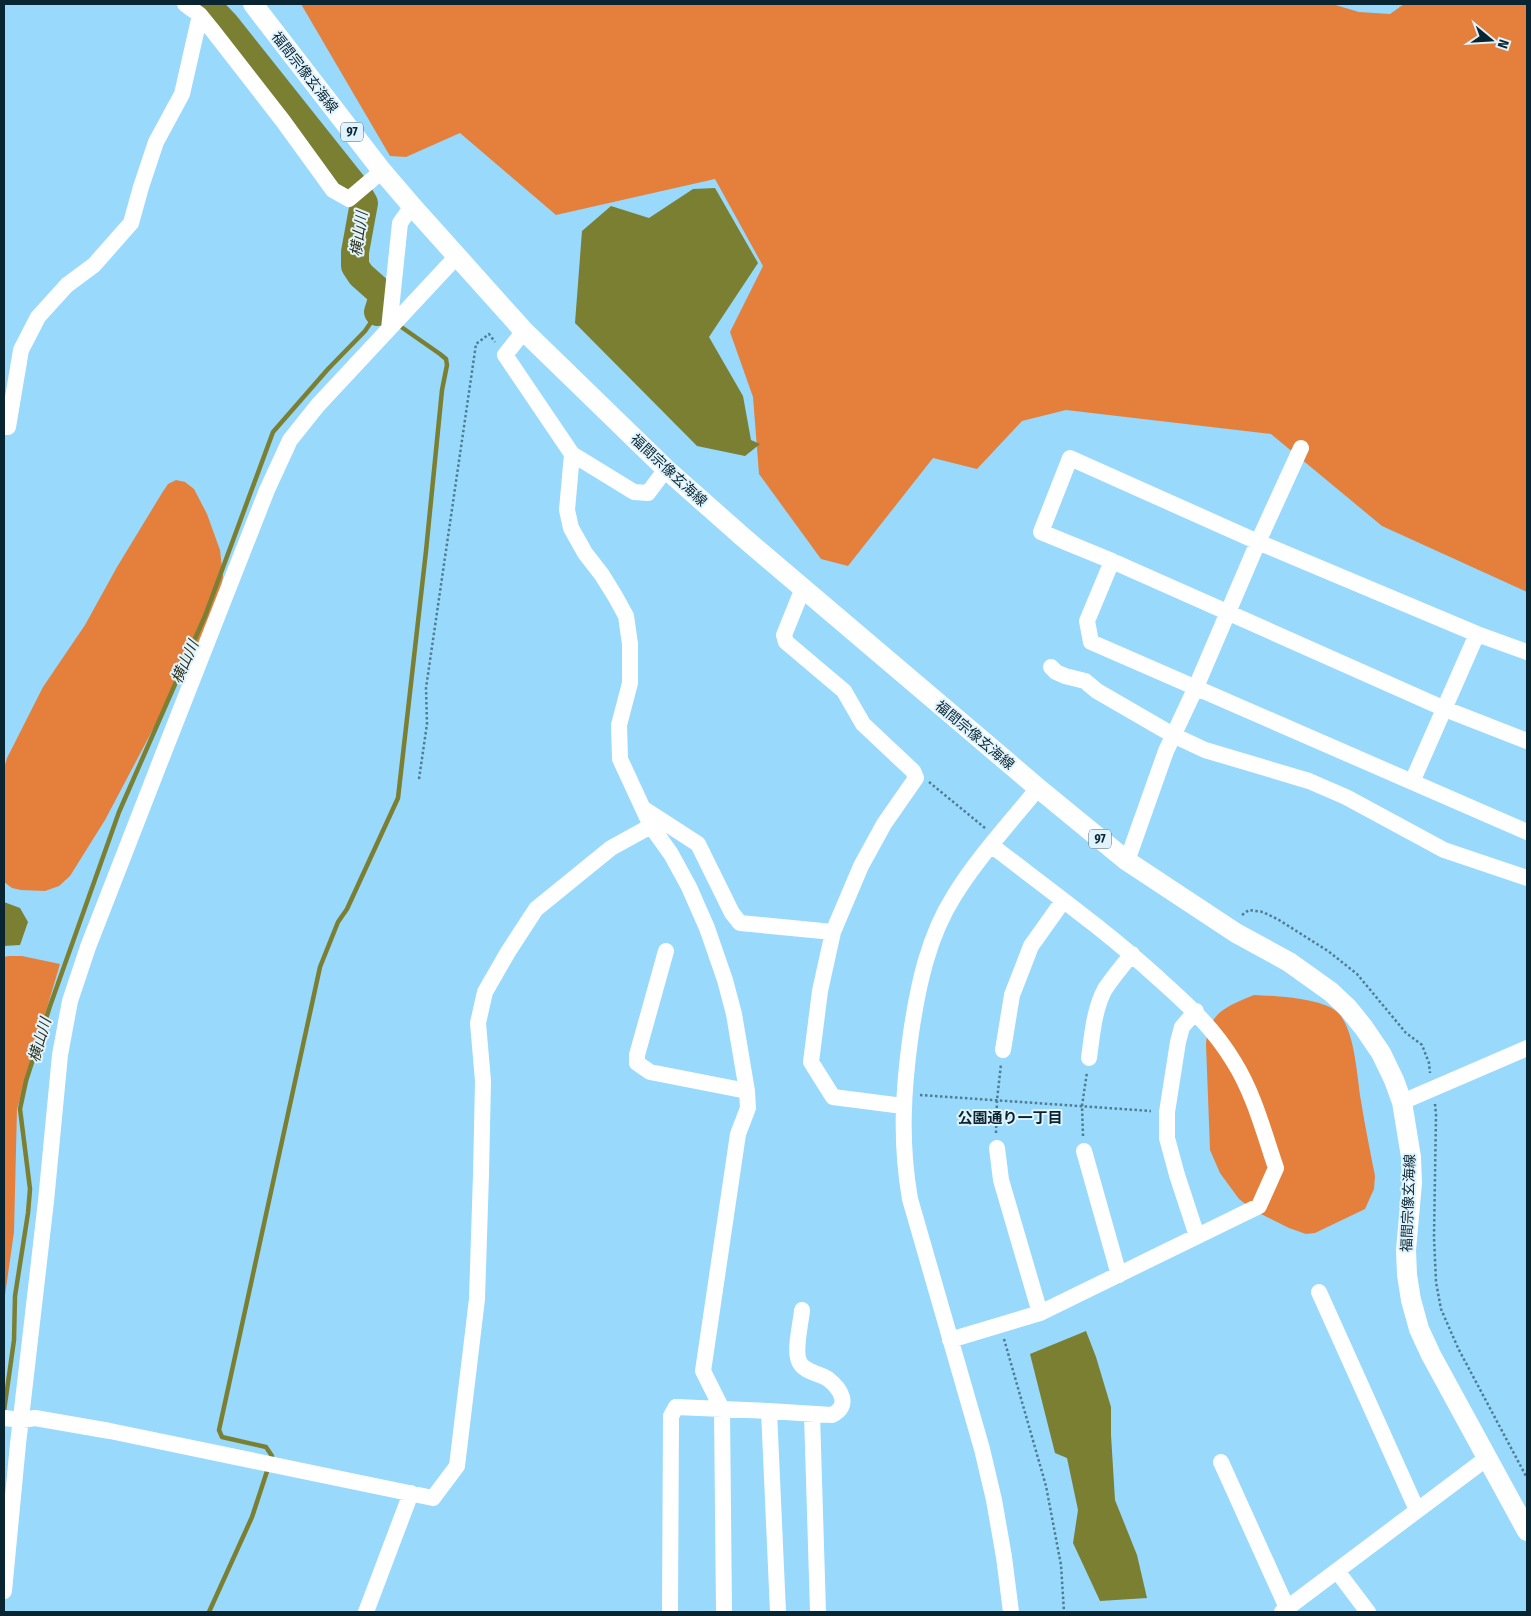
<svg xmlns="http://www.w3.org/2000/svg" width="1531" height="1616" viewBox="0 0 1531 1616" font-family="'Fira Sans Condensed','Noto Sans JP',sans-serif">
<rect width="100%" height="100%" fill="#98d9fc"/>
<!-- green -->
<path fill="#e4803c" d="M301,4H1332L1359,12L1390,14L1404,4H1527V592L1382,526L1271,434L1066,410L1022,421L977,469L933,458L848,566L821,559L759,474L753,397L730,332L763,266L715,179L556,215L460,133L406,157L390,156Z
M176,480L185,482L194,489L207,514L220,550L223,577L217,608L105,820L70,876L59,886L45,891L21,890L12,888L4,882V768L7,758L43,687L85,625L117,567L162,493L168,484Z
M9,956H22L60,964L17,1109L14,1232L4,1302V957Z
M1254,995C1276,996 1319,998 1336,1011C1355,1026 1357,1078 1361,1101C1365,1126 1370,1151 1375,1176L1374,1189L1365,1209L1315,1233L1306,1234L1289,1228L1253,1210L1239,1199L1220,1173L1210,1150L1206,1044C1209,1011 1228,1006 1254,995Z"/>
<!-- water -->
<path fill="#7b7f32" d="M715,188L758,263L709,337L743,396L751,440L760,444L745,456L697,446L575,323L582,231L611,206L649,218L693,189Z
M4,902L20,908L28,922L20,945L4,946Z
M1086,1331L1096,1357L1111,1407V1435L1115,1500L1137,1555L1147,1598L1100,1601L1073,1543L1078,1510L1067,1458L1055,1453L1030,1354Z"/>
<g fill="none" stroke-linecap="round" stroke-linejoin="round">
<!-- stream -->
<path stroke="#7b7f32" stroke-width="4.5" d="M4,1411L14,1340L15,1296L28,1213L30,1189L20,1109L26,1081L50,1006L119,812L205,616L273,432L328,369L365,331L378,312L387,317
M209,1612L252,1517L272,1456L266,1447L222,1437L219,1430L320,967L338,922L347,909L398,798L426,551L442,390L447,365L446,359L440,354L397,324"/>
<!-- river -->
<path stroke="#7b7f32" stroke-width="28" d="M206,4L226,25L354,186L364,203L355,252V266L361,275L379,291L382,299L378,312"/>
<!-- path -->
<path stroke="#4e7c93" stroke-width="2.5" stroke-dasharray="2.5 2.5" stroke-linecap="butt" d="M419,779L427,724L426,688L476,344L489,334L495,342
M929,782L985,828
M1242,915L1249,910L1263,912L1279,920L1328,951L1357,974L1406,1033L1422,1045L1429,1063L1430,1073
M920,1095L1151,1111
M1435,1104L1436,1115L1434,1237L1436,1282L1441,1309L1458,1348L1527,1478
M996,1133L997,1100L1001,1064
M1083,1136L1082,1106L1087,1072
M1004,1339L1046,1486L1061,1565L1064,1612"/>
<!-- minor -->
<path stroke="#fff" stroke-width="16" d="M185,4L200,15L213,31L283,121L333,190L349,199L382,171
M389,329L400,223L412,206
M524,331L505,355L572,454L634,492L648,493L666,469
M4,427H8L21,350L38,317L67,285L94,265L131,223L141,187L156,142L182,94L200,15
M572,454L567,510L571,528L585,553L602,575L615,596L626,616L630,644V683L619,725L620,759L651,826L671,854L689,887L707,928L725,980L734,1014L747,1091L748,1108L738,1134L703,1371L722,1409L724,1612
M1112,561L1087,621L1091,642L1527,832
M803,588L784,635L786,642L844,691L863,724L913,771L916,778L884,824L861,866L833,932L820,991L811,1062L833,1097L903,1106
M1527,652L1477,634L1258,542L1070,458L1041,532L1112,561L1445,709L1527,741
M1051,667L1056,672L1065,676L1085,681L1097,691L1173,735L1205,750L1309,781L1346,797L1444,850L1527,878
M1412,782L1477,634
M644,809L698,844L732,913L740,923L833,932
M1127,861L1166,751L1196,687L1258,542L1301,448
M666,951L637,1055V1063L650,1072L747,1091
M1196,1011L1182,1027L1178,1042L1167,1112V1138L1177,1175L1197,1236
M1003,1050L1012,995L1031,946L1063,901
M1089,1058C1092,1036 1094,1009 1105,989C1113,977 1123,965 1132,954
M1402,1102L1527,1048
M997,1148L1001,1180L1040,1313
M1084,1151L1119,1275
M1319,1292L1417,1510
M950,1340L1040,1313L1259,1206L1276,1168C1264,1133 1254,1094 1234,1062C1213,1027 1188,1005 1158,978C1105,930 1048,889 991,845
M812,1414L818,1612
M4,1418L22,1420L35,1418L110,1431L433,1498L457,1466L477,1299L481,1174L483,1081L478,1023L485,992L508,952L536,909L611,848L651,826
M1221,1462L1287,1608
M1337,1571L1368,1612
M4,1591L18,1444L46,1201L60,1055L70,1001L88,947L162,757L267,490L290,440L318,405L457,256
M366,1612L411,1493
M670,1612L671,1416L676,1407L769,1411
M778,1612L769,1411L832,1415C851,1406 841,1389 828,1379C819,1373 803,1372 799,1361C794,1350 801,1323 802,1310
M1011,1612L1004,1557L994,1500L982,1449L910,1199C900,1142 903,1090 911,1033C918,986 928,937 954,896C978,857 1010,823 1038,788
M1282,1612L1487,1458"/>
<!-- major -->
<path stroke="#fff" stroke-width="20" d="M253,4L382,171L412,206L524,331L666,469L744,538L1038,788L1127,861L1236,933L1289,962L1331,992L1348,1008L1364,1028L1381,1053L1394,1080L1402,1102L1411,1157L1412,1183L1406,1250L1407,1275L1411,1300L1419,1329L1431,1355L1527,1531"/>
</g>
<g text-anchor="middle" stroke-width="4" stroke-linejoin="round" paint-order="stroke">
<!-- shield labels -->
<g fill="#e1f4fe" stroke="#4a636e" stroke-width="1">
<rect x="341" y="122.5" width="22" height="19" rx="4"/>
<rect x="1089" y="829.5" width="22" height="19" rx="4"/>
</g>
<g font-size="12" font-weight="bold" fill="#092531">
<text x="352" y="136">97</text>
<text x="1100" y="843">97</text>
</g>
<!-- street labels -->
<g font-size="14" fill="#092531" stroke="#e1f4fe">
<text transform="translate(305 72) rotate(52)" y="5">福間宗像玄海線</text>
<text transform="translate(669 470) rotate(43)" y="5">福間宗像玄海線</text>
<text transform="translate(975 735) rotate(40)" y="5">福間宗像玄海線</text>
<text transform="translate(1408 1203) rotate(-88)" y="5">福間宗像玄海線</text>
</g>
<!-- water labels -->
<g font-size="15" font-style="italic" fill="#2f3119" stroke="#e1f4fe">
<text transform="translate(359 234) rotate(-82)" y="5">横山川</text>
<text transform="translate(185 662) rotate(-66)" y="5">横山川</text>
<text transform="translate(40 1040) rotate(-74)" y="5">横山川</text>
</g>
<!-- neighbourhood labels -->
<g font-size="15" font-weight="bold" fill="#092531" stroke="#e1f4fe">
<text x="1010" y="1123">公園通り一丁目</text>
</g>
</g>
<!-- border -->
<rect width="1531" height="1616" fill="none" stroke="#092531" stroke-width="10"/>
<!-- north arrow -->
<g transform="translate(1491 40) rotate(108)" stroke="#e1f4fe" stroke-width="4" paint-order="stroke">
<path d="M0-4L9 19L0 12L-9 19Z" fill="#092531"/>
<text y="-8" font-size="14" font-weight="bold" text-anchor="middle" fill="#092531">N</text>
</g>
</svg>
